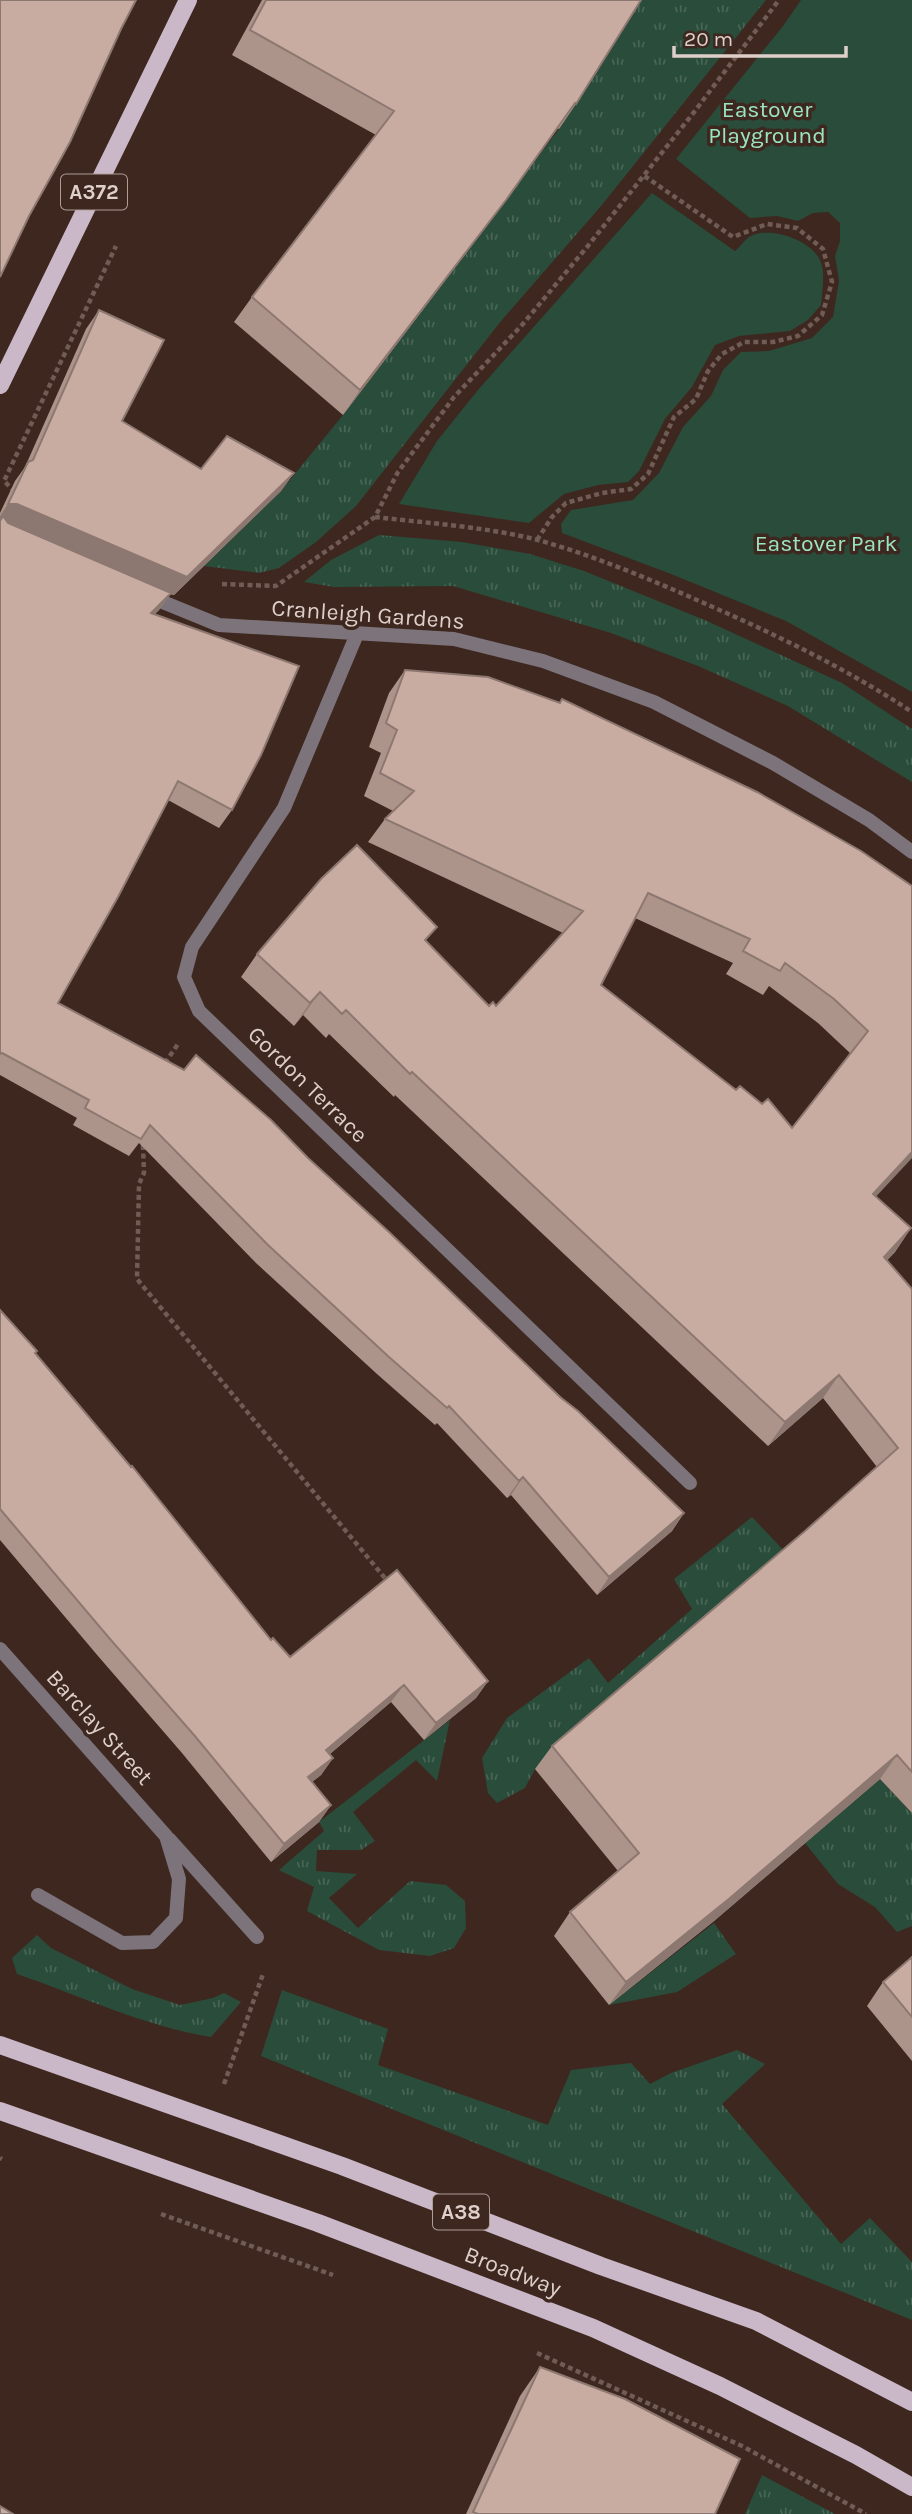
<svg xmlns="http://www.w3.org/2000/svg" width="912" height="2514" viewBox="0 0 912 2514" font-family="Karla,sans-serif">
<defs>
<pattern id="grass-tufts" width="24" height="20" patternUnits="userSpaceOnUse" patternTransform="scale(1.75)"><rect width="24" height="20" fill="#2a4c3b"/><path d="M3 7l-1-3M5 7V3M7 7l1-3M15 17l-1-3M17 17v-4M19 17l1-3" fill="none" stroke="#486556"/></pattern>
</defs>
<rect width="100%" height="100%" fill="#3d271f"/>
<!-- grass -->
<path fill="url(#grass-tufts)" d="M639,0H766L601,206L501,321L356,506L316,542L279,568L259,573L204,566L281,491L343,415L559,129Z
M379,535L462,542L530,554L584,571L707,621L842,683L912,729V782L788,706L698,666L611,633L453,586L334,587L304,582L331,560Z
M752,1517L788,1555L535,1769L525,1788L497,1803L488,1793L482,1758L507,1718L589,1658L608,1683L692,1609L674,1579Z
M450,1720L437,1781L416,1760L353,1812L375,1841L361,1850H317L316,1871L357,1874L329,1898L358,1928L410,1881L446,1885L465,1901L466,1928L454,1948L430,1956L379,1950L307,1911L314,1887L279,1870L324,1831L319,1822Z
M880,1779L912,1813V1926L897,1932L875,1907L838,1884L805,1843Z
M714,1923L736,1954L677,1992L609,2005Z
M37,1935L51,1948L132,1989L180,2005L213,1998L224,1993L241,2002L211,2037C147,2027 78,1995 17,1974L12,1958Z
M282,1990L388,2029L378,2065L548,2125L571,2070L631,2063L650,2084L671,2073L737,2050L765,2064L722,2104L841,2244L870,2218L912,2262V2320L261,2056Z
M762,2475L835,2514H745Z"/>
<!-- park -->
<path fill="#2a4c3b" d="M801,0H912V692L786,621L671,574L562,533L561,524L571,510L633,500L659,473L683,427L711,396L723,370L741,352L769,351L812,338L833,317L839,281L835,256L840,241V223L828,212L813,213L798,221L777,216L750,218L676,159L783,26Z
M652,193L735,251C740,247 745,239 751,236C771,226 811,240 820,260C826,272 822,292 821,305L808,320L790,331L739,336L715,345L692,387L665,419L639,471L628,482L598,485L564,494L529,523L399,504L437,441L478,390Z"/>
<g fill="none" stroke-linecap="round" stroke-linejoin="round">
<!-- path -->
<path stroke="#705c55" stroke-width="4.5" stroke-dasharray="5 3.5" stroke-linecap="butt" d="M15,492L4,481L116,246
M375,517C427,523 487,527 538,540C595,556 652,580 706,604C777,635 847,669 912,712
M537,540L552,517L566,503L602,493L631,489L648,474L674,417L696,399L708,371L722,354L744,342H773L798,336L822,315L832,282L823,249L797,228L767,224L733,237L643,175
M222,584L276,586L375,517L398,472L454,397L522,325L587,247L691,116L779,0
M165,1063L178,1044
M143,1145L144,1173L139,1184L137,1279L389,1583
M224,2084L263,1974
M0,2158L2,2159
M161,2214L333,2275
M537,2353L742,2446L866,2514"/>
<!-- minor -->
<path stroke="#7c737b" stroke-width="14" d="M148,596L219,625L454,639L543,661L654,702L773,763L869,820L912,852
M357,634L284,808L192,947L184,977L199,1011L690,1483
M0,1649L166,1836L179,1879L176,1918L153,1942L122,1943L38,1895
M169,1839L257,1937"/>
<!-- primary -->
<path stroke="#cab8c9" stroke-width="18" d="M0,385L188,0
M0,2045L342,2166L601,2266L756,2321L912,2402
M0,2111L318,2223L593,2328L720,2386L856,2455L912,2487"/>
</g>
<!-- wall -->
<path fill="#ad948a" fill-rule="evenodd" d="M262,0H641L576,104L559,129L557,128L488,224L343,415L234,322L252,297L376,135L232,55Z
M99,310L122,421L201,469L294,473L281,491L174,595L170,594L159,610L155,614L232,810L219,828L168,800L58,1003L308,1158L684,1513L672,1531L597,1595L511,1495L507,1498L437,1423L435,1425L377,1374L256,1263L139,1143L129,1156L73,1125L77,1118L0,1075V513L15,481L25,467L86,329Z
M405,670L559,703L562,699L861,851L876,1197L911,1228L895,1252L887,1260L912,1289V1813L880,1779L714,1921L609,2005L554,1936L570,1912L618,1871L535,1769L552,1746L805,1531L877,1467L823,1398L768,1446L395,1095L394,1097L329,1034L326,1038L303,1015L294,1026L241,977L257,954L426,942L489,1006H496L563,933L368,842L385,819L393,811L364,796L381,753L369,747L389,693ZM635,918L733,963L726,974L763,995L769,986L818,1023L850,1053L792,1128L762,1104L736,1090L601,985Z
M0,1310L271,1640L290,1657L488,1681L476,1698L424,1740L391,1702L330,1754L333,1758L321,1775L312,1782L331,1805L319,1822L271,1862L182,1753L98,1656L0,1540Z
M912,1957V2061L867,2006L883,1982Z
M540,2367L715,2514H466L520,2396Z"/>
<!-- shaded-wall -->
<path fill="#8d7871" d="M575,103L488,224L343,415L360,390Z
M294,473L281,491L174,595L170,594L159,610L138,630L0,522L3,516L0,519V516L8,504Z
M320,992L303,1015L294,1026L310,1003Z
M912,1152V1158L857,1217L873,1194Z
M911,1228L895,1252L868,1281L884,1257Z
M839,1375L823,1398L768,1446L785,1422Z
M523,1477L511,1495L507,1498L519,1481Z
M684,1513L672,1531L597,1595L609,1577Z
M488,1681L476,1698L424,1740L436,1723Z
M404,1685L391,1702L314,1767L326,1750Z
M897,1755L880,1779L714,1921L609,2005L626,1982Z
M333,1758L321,1775L296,1794L308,1777Z
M331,1805L319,1822L271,1862L284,1844Z"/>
<!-- building -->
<path fill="#c9aca1" stroke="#8d7871" stroke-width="2" fill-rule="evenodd" d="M0,0H136L121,29L70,142L29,216L0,277Z
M266,0H641L576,104L575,103L506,200L360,390L252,297L394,111L250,30Z
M99,310L164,340L122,421L201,469L227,436L294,473L187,577L17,504H8L28,462L33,460Z
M3,516L8,523L171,593L151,613L299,666L261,755L232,810L178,781L118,897L58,1003L184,1070L196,1055L271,1120L308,1158L389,1232L560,1397L578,1411L684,1513L609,1577L523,1477L519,1481L449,1406L447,1408L389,1357L268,1245L150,1125L141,1139L85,1108L89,1100L2,1053L0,1054V521Z
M405,670L488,677L560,703L562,699L757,792L861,851L912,886V1152L873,1194L911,1228L884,1257L912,1289V1772L897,1755L730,1898L626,1982L570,1912L639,1853L552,1746L805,1531L898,1448L839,1375L785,1422L412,1072L410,1074L346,1010L342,1014L320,992L310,1003L257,954L321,879L357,845L437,927L425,940L489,1006L493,1002L496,1006L583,911L385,819L414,791L380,773L397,730L386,723ZM648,893L750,939L743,951L780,971L785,963L834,999L868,1031L792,1128L768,1099L762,1104L740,1086L736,1090L601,985Z
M0,1310L37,1351L35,1353L131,1467L132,1466L271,1640L273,1638L290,1657L397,1570L488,1681L436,1723L404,1685L326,1750L333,1758L308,1777L331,1805L284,1844L194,1735L110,1639L0,1509Z
M912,1957V2017L883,1982Z
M540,2367L625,2399L740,2459L715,2514H478L473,2512Z
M0,2506L13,2514H0Z"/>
<g text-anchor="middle" stroke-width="7" stroke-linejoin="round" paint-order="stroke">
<!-- shield labels -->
<g fill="#3d271f" stroke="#ae9d97" stroke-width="2">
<rect x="61" y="174.5" width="66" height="35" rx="5"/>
<rect x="433" y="2194.5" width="56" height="35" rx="5"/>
</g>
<g font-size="21" font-weight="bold" fill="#decfca">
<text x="94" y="199">A372</text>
<text x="461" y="2219">A38</text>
</g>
<!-- park labels -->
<g font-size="23" fill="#9be5be" stroke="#3d271f">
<text x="767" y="117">Eastover<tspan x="767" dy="26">Playground</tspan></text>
<text x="826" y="551">Eastover Park</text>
</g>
<!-- street labels -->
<g font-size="23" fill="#decfca" stroke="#3d271f">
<text transform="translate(368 614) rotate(4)" y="8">Cranleigh Gardens</text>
<text transform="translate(308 1084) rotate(44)" y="8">Gordon Terrace</text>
<text transform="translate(100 1727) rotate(48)" y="8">Barclay Street</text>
<text transform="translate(513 2271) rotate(21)" y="8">Broadway</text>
</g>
</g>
<!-- scale -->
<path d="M674 46v10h172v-10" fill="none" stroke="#decfca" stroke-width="3.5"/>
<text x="684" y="46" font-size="21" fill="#decfca" stroke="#3d271f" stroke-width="5" paint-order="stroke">20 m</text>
</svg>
